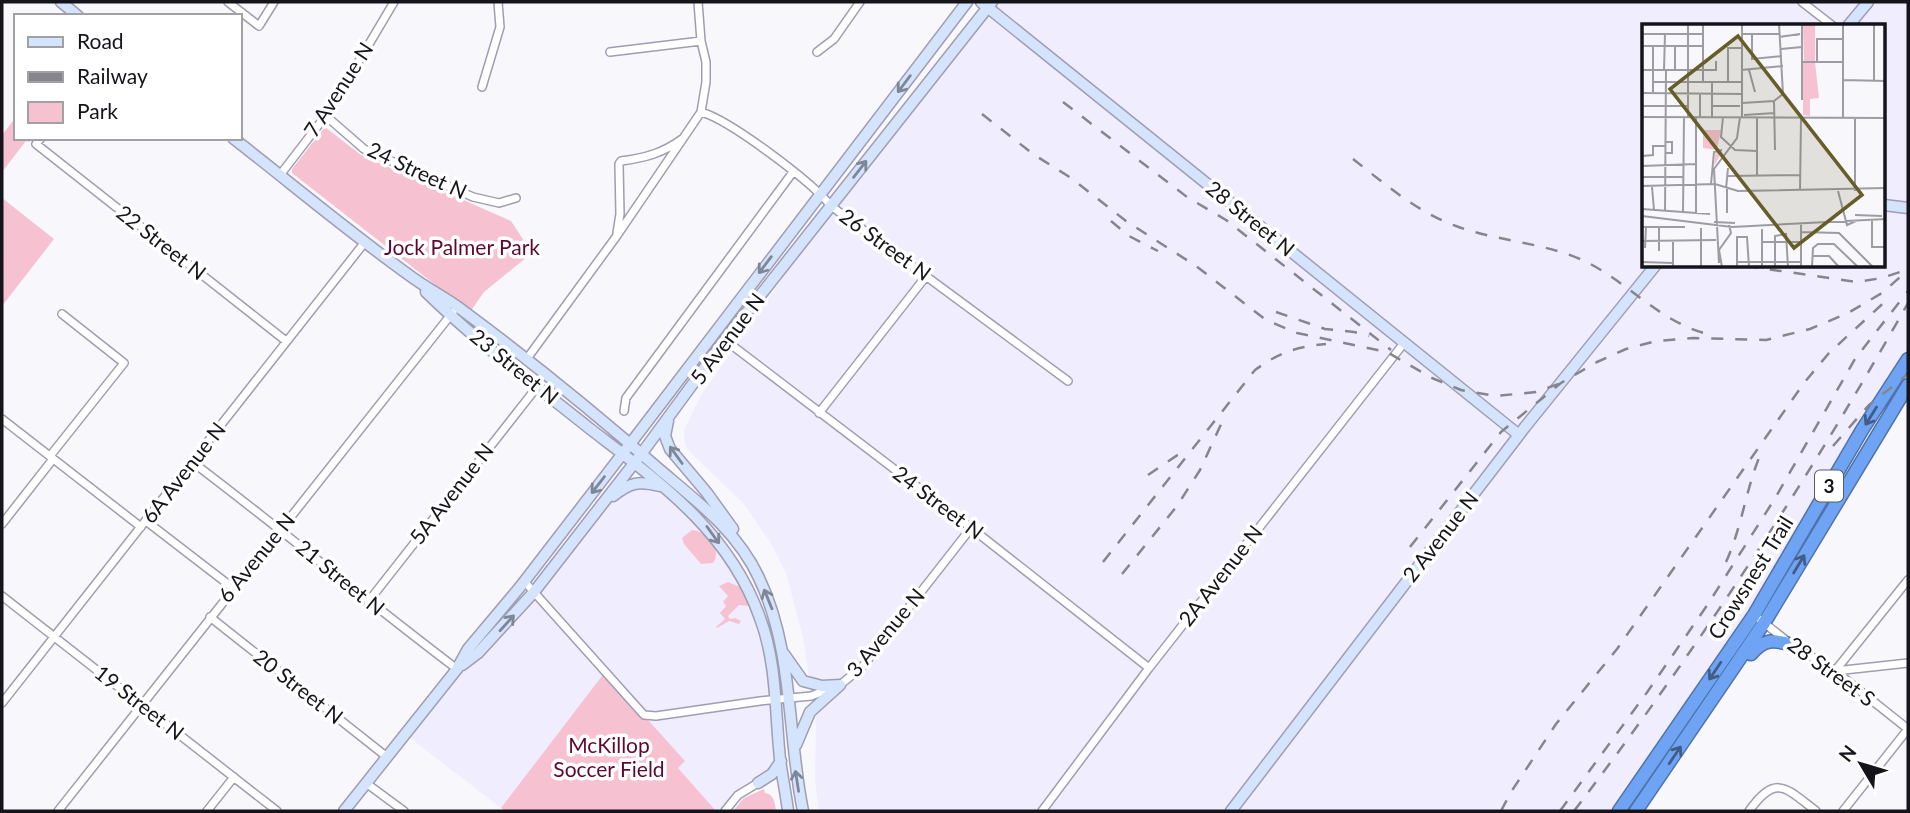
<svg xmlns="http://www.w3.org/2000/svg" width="1910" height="813" viewBox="0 0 1910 813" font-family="Lato,sans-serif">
<rect width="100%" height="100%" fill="#f8f7fc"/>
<!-- built -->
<path fill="#f0edff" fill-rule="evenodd" d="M991,2H1908V359L1754,615L1619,811H819L815,781L816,726L803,637L786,573L772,545L744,504L689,451L685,444L684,430L700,397L819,226ZM1644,26H1884V266H1644Z
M631,484L665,487L700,519L760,617L781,761L742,792L725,811H716L678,768L685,761L606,672L501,808L405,734L478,653L601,507Z"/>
<!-- green -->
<path fill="#f6c2d1" d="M16,117V138H33L29,142L26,141L2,172V135Z
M325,127L361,155L511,221L532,253L484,292L470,312L292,173V169Z
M2,198L54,239L2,306Z
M692,530C706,531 723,550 713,563L701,564L684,544L682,538Z
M728,582L740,587L750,606L739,605L728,616L730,619L735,618L741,621L739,624L729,621L717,628L716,627L725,619L720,613L726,606L723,602L728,596L719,586Z
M605,672L685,761L678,768L716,811H505L501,808Z
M764,789L765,793C774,794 775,803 776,811H733L744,798Z"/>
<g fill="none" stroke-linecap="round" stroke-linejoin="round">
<defs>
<path id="street" d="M228,2L259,26L274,2
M1802,2L1833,26
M610,52L701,41
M817,52L834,39L860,2
M482,87L500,27L498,2
M701,112C730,120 812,182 831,206L1068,381
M326,116L364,149L473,197L499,203L516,198
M41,138L36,144L286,341
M280,175L330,110L394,2
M617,233L620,214L619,164L621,161C645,158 663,153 682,139
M725,340L961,520L1149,668
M526,360L616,237L701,112L706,82V62L701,41L698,2
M624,411L626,398L793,172
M819,413L927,275
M2,419L141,527
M50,456L124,363L62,314
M191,461C281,529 367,601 457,669
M146,521L233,588
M2,524L53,459
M524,581L644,715L656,716L760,701L811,696L840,685L863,666L971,528
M2,596L277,811
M368,602L537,387
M1754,615L1792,645L1835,671L1908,729
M210,617L387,757
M1835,671L1908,580
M1835,671L1908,663
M2,703L365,242
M366,783L404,811
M58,811L453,312
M207,811L234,777
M725,811L738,795L758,783
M1042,811L1149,668L1404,343
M1749,811C1776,774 1785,787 1816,811
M1843,811L1908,729"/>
<path id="secondary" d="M61,2L78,16
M981,2L1519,435
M1848,26L1868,2
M233,138C292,184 349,232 409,275C425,287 442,296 458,307C527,358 595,413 660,470C698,502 738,532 759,578C794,651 787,734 803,811
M1884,205L1908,208
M426,292C477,342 534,384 589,428C659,482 729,530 760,618C777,663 775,712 780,759C782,776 786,794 788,811
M668,421L665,436L670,449L707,493L733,529
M613,496C631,482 638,481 660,486
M784,654L803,681L822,686L840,685
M462,665L478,653L534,592L642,453L725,340L992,2
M796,745L810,712L840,685
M758,783L772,774L781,761
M344,811L457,669L468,649L520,587L637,435L967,2
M1231,811L1525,427L1655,266"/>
<path id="highway" d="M1751,654C1764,639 1773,639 1792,645
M1619,811L1754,615L1862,430L1908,359
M1636,811L1764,623L1908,385"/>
</defs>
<!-- street casing -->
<use href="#street" stroke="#a09db2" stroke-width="10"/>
<!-- secondary casing -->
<use href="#secondary" stroke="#a09db2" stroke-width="13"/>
<!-- highway casing -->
<use href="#highway" stroke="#5072a9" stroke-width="15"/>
<!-- street -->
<use href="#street" stroke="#fff" stroke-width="7"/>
<!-- secondary -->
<use href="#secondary" stroke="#d4e4fc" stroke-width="10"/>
<!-- highway -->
<use href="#highway" stroke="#6fa4f5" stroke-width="12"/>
<!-- rail -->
<path stroke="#86858b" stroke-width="2.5" stroke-dasharray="12 12" stroke-linecap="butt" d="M1063,102L1187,197L1226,220L1391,350
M982,114L1033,154L1071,178L1126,221L1196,266L1266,320L1297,333L1387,352L1432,378L1461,390L1496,396L1536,392L1561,383
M1353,159C1385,184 1417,212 1456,226C1496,241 1540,242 1580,259C1626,279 1658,322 1708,334
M1111,221L1129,236L1158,251
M1746,266L1857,282L1882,278L1903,271
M1276,312L1325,329L1354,332L1369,336
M1833,446L1869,405L1908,374
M1148,475L1185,450
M1410,547L1501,432L1561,383L1597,362L1626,349L1656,341L1693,338L1766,340L1810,329L1848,313L1882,293L1908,270
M1103,562L1255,370C1280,352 1296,347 1326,344
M1726,562C1742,527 1746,488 1761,453
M1122,574L1177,506L1200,470L1223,420
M1501,811L1511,792L1556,724L1617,649L1804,383L1829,353L1890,297
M1560,811L1648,691L1708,604L1774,500L1855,359L1908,291
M1574,811C1697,650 1809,479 1908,303"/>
</g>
<!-- one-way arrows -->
<defs><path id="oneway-shaft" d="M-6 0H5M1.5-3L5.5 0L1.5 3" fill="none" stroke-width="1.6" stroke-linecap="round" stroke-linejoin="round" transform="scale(1.75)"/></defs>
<g stroke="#7e8697">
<use href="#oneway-shaft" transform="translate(904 84) rotate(127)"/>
<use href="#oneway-shaft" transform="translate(860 169) rotate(-52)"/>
<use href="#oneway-shaft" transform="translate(765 265) rotate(127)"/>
<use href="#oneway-shaft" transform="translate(676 455) rotate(-126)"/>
<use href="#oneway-shaft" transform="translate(598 485) rotate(128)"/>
<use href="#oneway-shaft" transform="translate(713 535) rotate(54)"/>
<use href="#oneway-shaft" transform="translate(768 599) rotate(-112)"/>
<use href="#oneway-shaft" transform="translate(507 623) rotate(-48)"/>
<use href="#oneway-shaft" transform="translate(797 781) rotate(-99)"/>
</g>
<g stroke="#425c88">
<use href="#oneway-shaft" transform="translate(1871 416) rotate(122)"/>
<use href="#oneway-shaft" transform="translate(1799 564) rotate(-59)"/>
<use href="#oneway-shaft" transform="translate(1715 671) rotate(124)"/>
<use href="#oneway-shaft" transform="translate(1675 755) rotate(-56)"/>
</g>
<g text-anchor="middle" stroke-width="7" stroke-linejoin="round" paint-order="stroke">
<!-- shield labels -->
<rect fill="#fff" stroke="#5b5a5f" stroke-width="2" x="1815" y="470.5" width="28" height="31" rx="5"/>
<g font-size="19" font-weight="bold" fill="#15141b">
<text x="1829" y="493">3</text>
</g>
<!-- street labels -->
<g font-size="21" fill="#15141b" stroke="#fff">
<text transform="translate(339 90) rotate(-57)" y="7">7 Avenue N</text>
<text transform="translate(417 171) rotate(25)" y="7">24 Street N</text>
<text transform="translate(1250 219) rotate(39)" y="7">28 Street N</text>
<text transform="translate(161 243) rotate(38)" y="7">22 Street N</text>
<text transform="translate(885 245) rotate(36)" y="7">26 Street N</text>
<text transform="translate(728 339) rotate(-53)" y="7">5 Avenue N</text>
<text transform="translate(514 367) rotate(39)" y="7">23 Street N</text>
<text transform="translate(184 473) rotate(-52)" y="7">6A Avenue N</text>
<text transform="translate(452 494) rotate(-52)" y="7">5A Avenue N</text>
<text transform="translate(938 503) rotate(37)" y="7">24 Street N</text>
<text transform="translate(1441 537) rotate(-52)" y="7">2 Avenue N</text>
<text transform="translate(257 558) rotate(-51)" y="7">6 Avenue N</text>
<text transform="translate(1221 576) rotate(-52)" y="7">2A Avenue N</text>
<text transform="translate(340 578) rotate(39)" y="7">21 Street N</text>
<text transform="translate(1751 578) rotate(-58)" y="7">Crowsnest Trail</text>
<text transform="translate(886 633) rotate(-50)" y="7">3 Avenue N</text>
<text transform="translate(1831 672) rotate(36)" y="7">28 Street S</text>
<text transform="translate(298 687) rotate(38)" y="7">20 Street N</text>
<text transform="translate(139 703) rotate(38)" y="7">19 Street N</text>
</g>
<!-- park labels -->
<g font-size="21" fill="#5e0831" stroke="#fff">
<text x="462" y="255">Jock Palmer Park</text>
<text x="609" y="753">McKillop<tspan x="609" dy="24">Soccer Field</tspan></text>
</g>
</g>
<!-- overview -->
<g transform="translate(1642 24)">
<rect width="243" height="243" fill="#f8f7fc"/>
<path d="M161,0H173V37H162ZM173,38L177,74L168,75V92L161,91V39ZM61,106H79L75,125L80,128L72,142L74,126L61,124Z" fill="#f6c2d1"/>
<path fill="none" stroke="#9d9ca2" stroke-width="2" d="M61,0V58M100,0V93M137,0L141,70M160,0V76M110,9V35L140,32M0,10H61M100,10H137M137,13L158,10L154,11M0,22H61M139,25L160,23M160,38H201M175,38V15H201M0,46H61M22,46L23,10M33,46V22M61,46H74V37M99,46L141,42M107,46L113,68M201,56L244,57M232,57V0M11,58H99M86,58V24H99M0,69L100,70M11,69V22M132,77L133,126M100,79L132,77L141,70M0,82H46M70,82H98M102,91L133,89M0,93L244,94M46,93V0M58,93V70M70,93V58M81,93L79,113L93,126L115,127M115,94V151M201,94V0M23,129H30V118H23M0,132L11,131V122H23M0,142L54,140M86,152L159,151M0,153H42M69,160L72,128L80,126M0,162L73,160L96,167L244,164M10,163L12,186M84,165L86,144M158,167L159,95M196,167L205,201L214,197M213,167V94M0,185L68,190M23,187L24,46M41,187L42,93M54,189V93M85,189V165M213,191L240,192M0,192L90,203L244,195M230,197V223H244M72,198L93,199M159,199V243M0,203H43M59,204V243M120,205V243M159,208L197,209L231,243M0,217L74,216M120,218H159M3,224L4,203M17,227V203M170,232H187L197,243M0,238L31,239M95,238H159M77,239L72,145L95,114L98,93M31,243V217M80,243L77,226L89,209L87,201M95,243V213H105L107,243M133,243V212L144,210L146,243M182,243H170L171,224L176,220H192L216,243"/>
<path fill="#665d29" fill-opacity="0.15" stroke="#665d29" stroke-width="3.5" d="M96,12L220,171L152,224L28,65Z"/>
<rect width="243" height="243" fill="none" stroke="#15141b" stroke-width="3.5"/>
</g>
<!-- border -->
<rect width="1910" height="813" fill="none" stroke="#15141b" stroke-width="7"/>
<!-- legend -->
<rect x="14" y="14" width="228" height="126" fill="#ffffff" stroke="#a1a1a4" stroke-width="2"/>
<rect x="28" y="37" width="35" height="10" fill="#d4e4fc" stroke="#a1a1a4" stroke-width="2"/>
<text x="77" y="49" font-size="21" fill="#15141b">Road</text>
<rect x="28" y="72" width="35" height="10" fill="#86858b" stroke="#a1a1a4" stroke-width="2"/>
<text x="77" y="84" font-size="21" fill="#15141b">Railway</text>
<rect x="28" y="102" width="35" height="21" fill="#f6c2d1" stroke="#a1a1a4" stroke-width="2"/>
<text x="77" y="119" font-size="21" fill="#15141b">Park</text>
<!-- north arrow -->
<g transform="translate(1861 764) rotate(308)" stroke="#ffffff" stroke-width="5" paint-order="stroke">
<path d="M0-5L12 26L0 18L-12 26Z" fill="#15141b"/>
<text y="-10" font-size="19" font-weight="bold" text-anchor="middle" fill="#15141b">N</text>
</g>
</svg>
